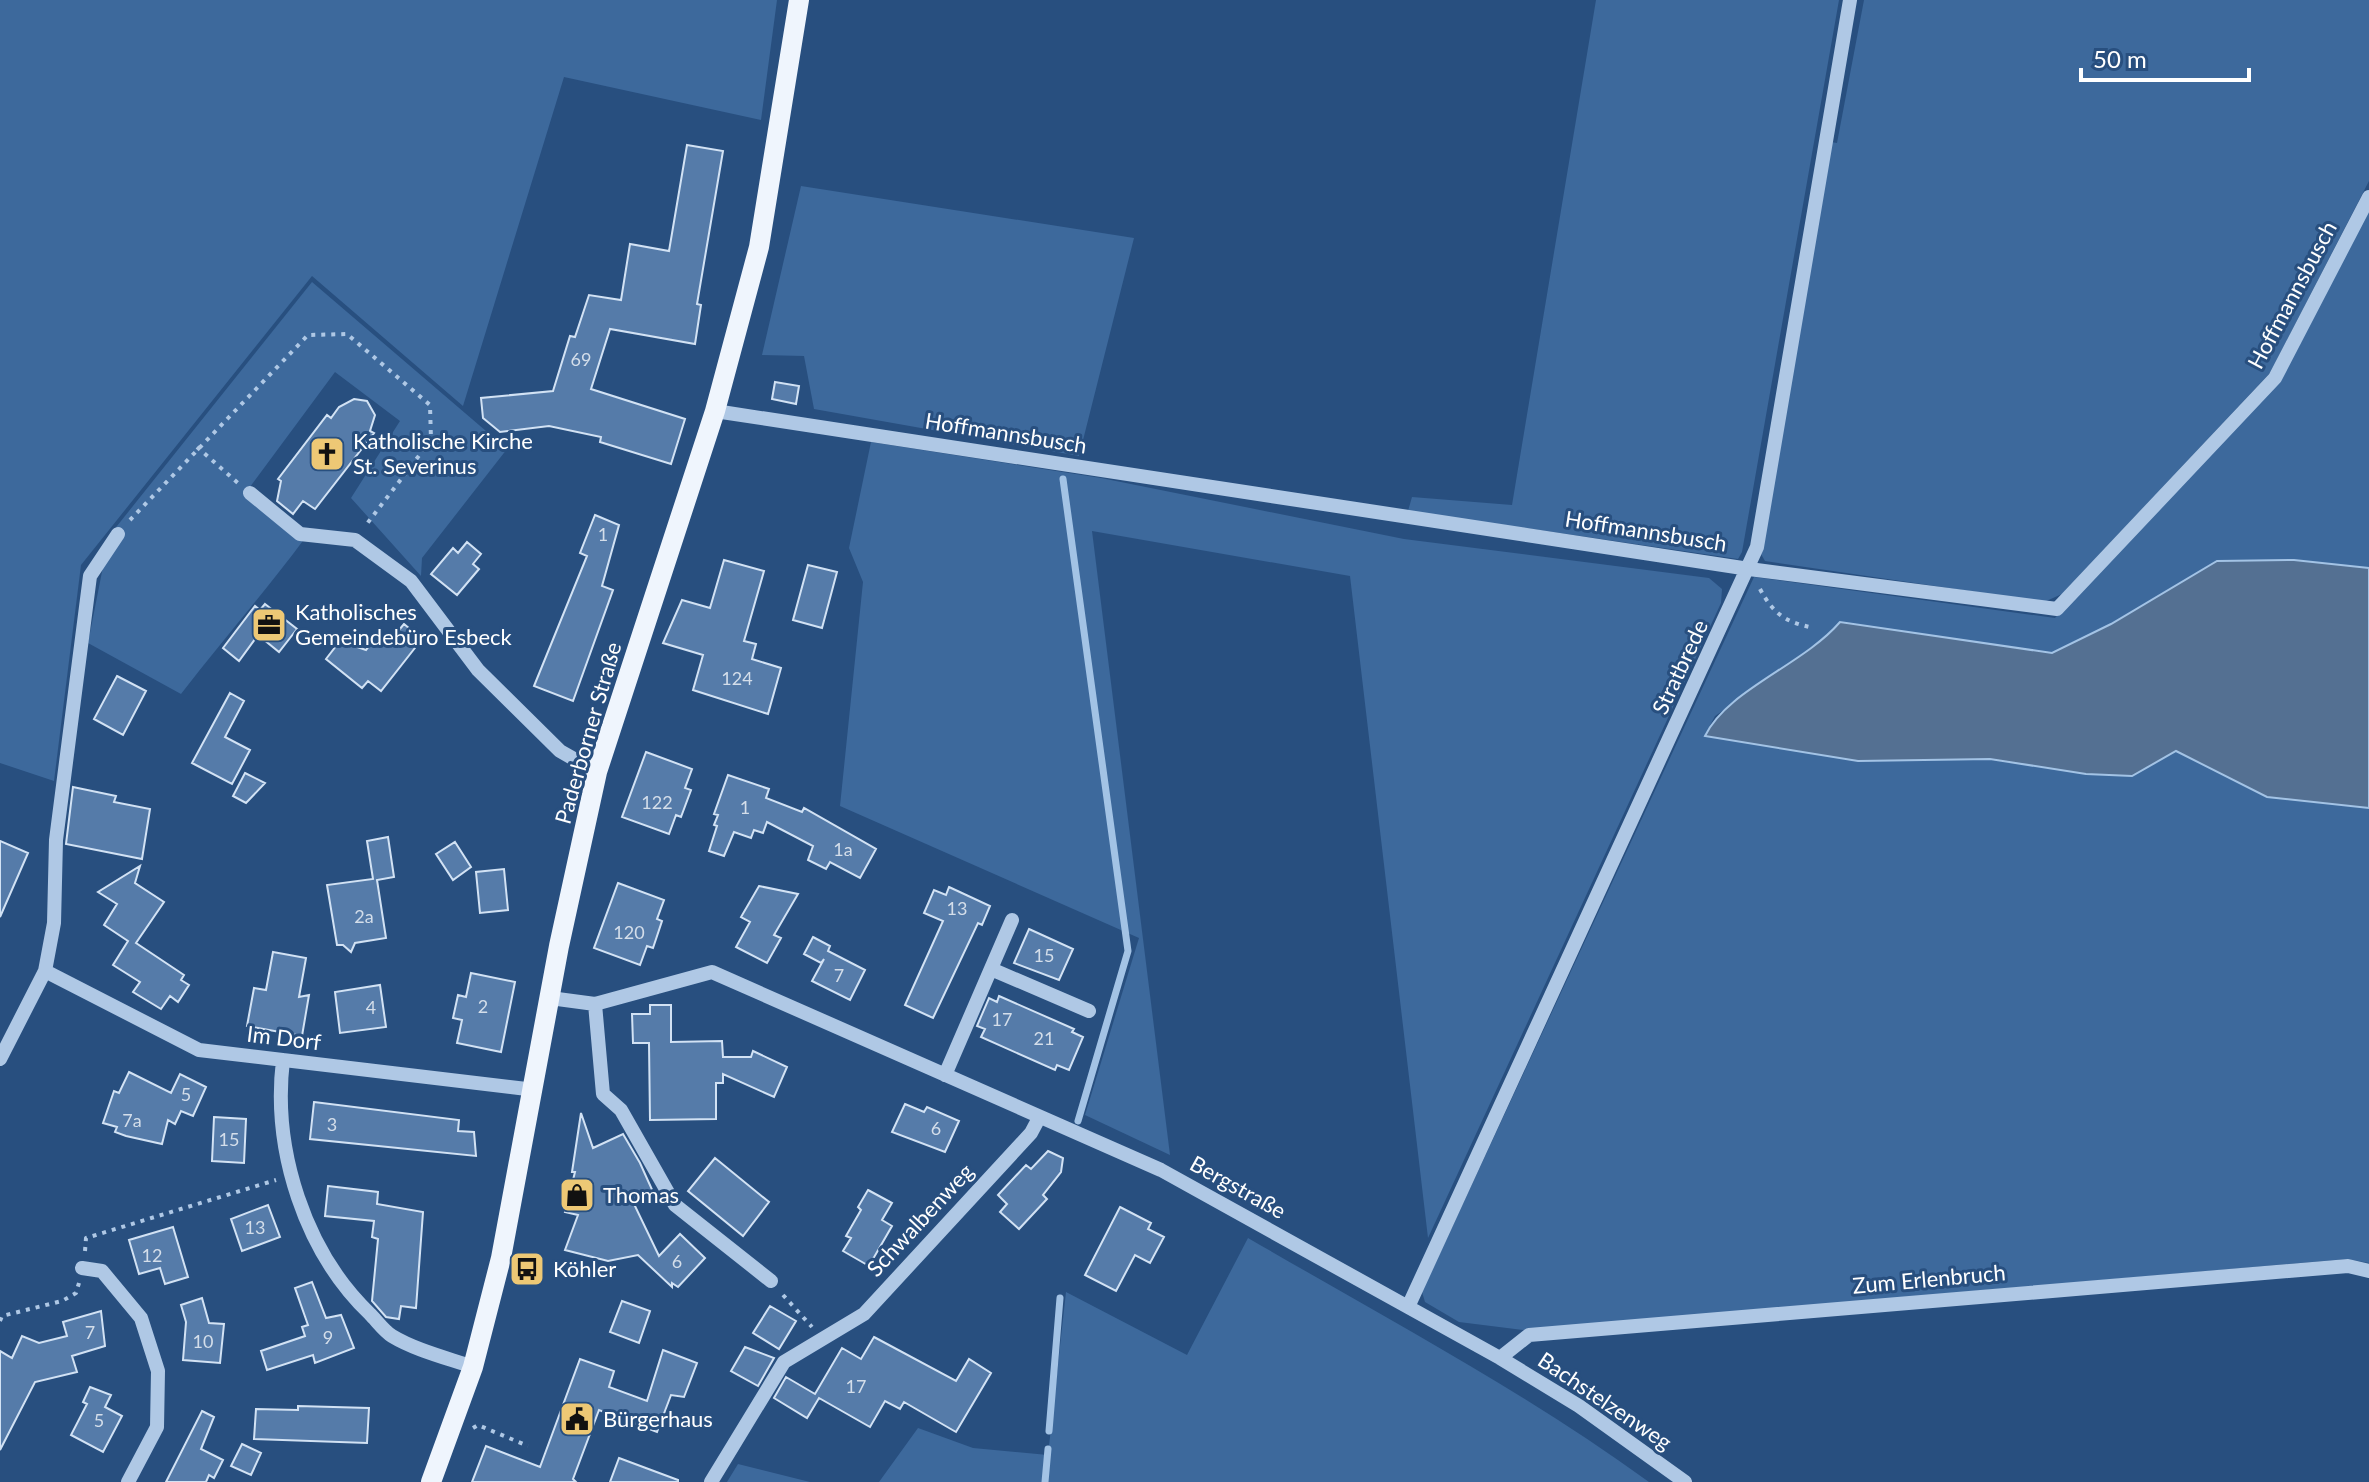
<svg xmlns="http://www.w3.org/2000/svg" width="2369" height="1482" viewBox="0 0 2369 1482" font-family="Lato,sans-serif">
<rect width="100%" height="100%" fill="#284f7f"/>
<!-- green -->
<path fill="#3d699c" d="M0,0H777L761,120L564,77L463,406L312,276L81,565L54,781L0,763Z
M1596,0H1839L1742,552L1738,559L1408,511L1412,497L1512,505Z
M1864,0H2369V181L2270,373L2062,594L2044,602L1765,561L1761,554L1831,142L1837,143Z
M801,186L1134,238L1079,456L814,409L804,356L762,355Z
M2369,207V568L2294,560L2217,561L2111,624L2052,653L1840,622L1821,644L1715,716L1705,735L1858,761L1990,759L2086,774L2132,776L2176,751L2267,797L2369,808V1263L2347,1259L1523,1330L1459,1322L1425,1302L1422,1292L1754,577L2055,618L2278,378Z
M312,282L507,449L422,558L421,576L351,498L400,421L335,372L247,491L305,538C265,592 222,641 181,694L88,643L109,536Z
M871,442L1101,478L1404,539L1709,578L1722,589L1721,603L1428,1238L1350,576L1092,531L1170,1155L1085,1115L1139,938L840,806L863,582L849,548Z
M1248,1238C1384,1317 1522,1390 1649,1482H879L918,1428L973,1448L1048,1455L1066,1292L1187,1355Z
M738,1464L810,1482H727Z"/>
<!-- water -->
<path fill="#547092" stroke="#a3c3e5" stroke-width="2" d="M2294,560L2369,568V808L2267,797L2176,751L2132,776L2086,774L1990,759L1858,761L1705,736C1727,690 1803,665 1840,622L2052,653L2111,624L2217,561Z"/>
<g fill="none" stroke-linecap="round" stroke-linejoin="round">
<!-- stream -->
<path stroke="#a3c3e5" stroke-width="7" d="M1063,479L1128,951L1078,1121
M1049,1431L1060,1298
M1045,1482L1048,1449"/>
</g>
<!-- building -->
<path fill="#557ba9" stroke="#d2e2f4" stroke-width="2" d="M687,145L723,151L697,304L701,305L695,344L610,329L591,389L685,419L671,464L600,442L601,437L549,426L500,432L483,418L481,398L553,391L570,336L575,337L589,295L621,300L630,244L669,251Z
M775,382L799,386L796,404L772,399Z
M354,399L367,401L375,415L370,431L374,433L315,509L303,501L293,514L277,501L281,481L278,479L327,415L331,418L339,407Z
M595,515L619,525L602,586L613,590L573,701L534,686L587,556L580,553Z
M467,542L481,554L473,564L479,569L457,595L431,574L453,548L458,553Z
M724,560L764,571L744,641L756,644L752,659L781,668L768,714L693,690L703,655L663,643L682,600L710,608Z
M808,565L837,572L822,628L793,620Z
M265,604L297,629L279,652L258,635L239,661L223,648L255,606L260,610Z
M404,624L422,639L381,691L368,681L362,688L326,659L340,641L366,650L376,637L390,641Z
M117,676L146,691L123,735L94,719Z
M230,693L244,701L225,737L250,750L232,784L192,763Z
M646,752L692,769L685,788L691,790L681,817L676,815L669,834L622,817Z
M245,773L265,783L246,803L233,796Z
M728,775L769,789L766,798L802,812L804,808L876,849L860,878L830,862L826,869L808,860L813,846L767,822L763,833L754,830L751,838L734,832L724,856L709,851L717,826L714,825L718,815L714,814Z
M73,787L116,796L114,802L150,809L142,859L66,844Z
M388,837L394,877L377,880L386,938L355,943L351,952L343,945H337L327,885L373,879L367,841Z
M0,841L28,853L0,917Z
M455,842L471,867L453,880L436,854Z
M140,866L135,883L164,902L136,943L184,975L181,980L189,985L178,1002L170,996L161,1009L133,992L140,982L113,965L128,941L104,925L117,904L98,892Z
M504,869L508,910L480,913L476,872Z
M618,883L664,900L657,919L662,921L653,948L647,946L640,965L594,948Z
M759,886L798,894L774,935L781,938L767,963L736,947L750,922L741,917Z
M949,887L990,906L982,925L978,923L933,1018L905,1005L943,921L924,913L934,890L946,895Z
M1029,929L1073,949L1059,980L1014,963Z
M813,937L830,946L828,951L865,970L850,1000L812,981L824,959L821,963L804,954Z
M273,952L306,958L299,997L309,995L302,1036L247,1026L254,988L266,990Z
M471,973L515,982L501,1052L457,1043L462,1020L453,1018L458,995L466,997Z
M380,985L386,1027L340,1033L335,992Z
M999,996L1074,1029L1072,1032L1083,1037L1069,1070L1057,1065L1055,1070L981,1037L985,1029L977,1026L989,998L997,1002Z
M650,1005H671V1042L722,1041L723,1057H751L753,1051L787,1067L774,1097L723,1074V1083H716V1119L650,1120L649,1043H633L632,1014H650Z
M129,1072L171,1093L180,1074L206,1087L193,1116L181,1111L175,1124L168,1120L162,1144L126,1136L115,1132L117,1127L103,1123L114,1091L119,1093Z
M314,1102L459,1120L458,1131L474,1132L476,1156L310,1139Z
M905,1104L924,1112L927,1107L959,1121L945,1152L892,1132Z
M581,1113L593,1148L623,1134L640,1163L654,1194L634,1204L659,1256L680,1234L705,1258L678,1287L672,1283V1287L638,1255L608,1261L565,1250L578,1215L565,1212L575,1172H572Z
M214,1117L246,1119L244,1163L212,1161Z
M1048,1151L1063,1158L1061,1172L1043,1195L1047,1199L1019,1229L1000,1212L1007,1204L998,1195L1026,1165L1031,1169Z
M715,1158L769,1202L743,1236L688,1191Z
M328,1186L378,1192L377,1204L423,1212L416,1308L401,1306L399,1319L386,1317L372,1301L378,1239L372,1237L374,1221L325,1216Z
M868,1190L892,1203L882,1220L892,1226L869,1266L843,1251L851,1238L846,1236L861,1210L858,1207Z
M268,1205L280,1237L242,1251L231,1219Z
M1120,1207L1151,1223L1148,1229L1164,1237L1150,1263L1135,1255L1116,1291L1085,1275Z
M173,1227L188,1277L165,1284L160,1268L139,1274L129,1240Z
M312,1282L326,1318L341,1315L354,1348L315,1363L313,1355L267,1370L261,1351L305,1336L302,1327L308,1325L295,1288Z
M202,1298L209,1323L224,1324L220,1363L183,1360L186,1322L181,1305Z
M622,1301L650,1311L639,1343L610,1332Z
M770,1306L796,1321L779,1349L753,1333Z
M101,1311L105,1346L72,1356L77,1372L35,1382L0,1450V1351L12,1358L22,1336L39,1343L67,1336L63,1322Z
M874,1337L956,1381L969,1359L991,1373L956,1432L904,1402L900,1409L885,1401L870,1427L819,1398L807,1418L774,1398L786,1377L815,1394L842,1348L861,1359Z
M745,1347L774,1358L758,1386L731,1371Z
M663,1350L697,1363L684,1397L671,1395L657,1432L599,1410L573,1479L576,1482H472L486,1446L540,1467L580,1359L614,1371L609,1387L647,1401Z
M90,1387L111,1395L105,1407L122,1416L103,1452L71,1435L87,1404L83,1402Z
M298,1406L369,1408L367,1443L254,1439L256,1409L298,1410Z
M202,1411L214,1417L201,1449L223,1460L214,1478L209,1475L206,1482H166Z
M242,1444L261,1453L251,1475L231,1466Z
M619,1458L678,1480V1482H610Z"/>
<g fill="none" stroke-linecap="round" stroke-linejoin="round">
<!-- path -->
<path stroke="#afc8e5" stroke-width="4" stroke-dasharray="4 6" stroke-linecap="butt" d="M197,447L238,483
M130,520L308,335L347,334L430,405L431,440L366,525
M1760,589C1774,615 1786,622 1814,628
M85,1251L86,1238L276,1180
M783,1295L812,1327
M0,1321L2,1316L62,1301L76,1293L79,1283
M473,1428L478,1425L528,1446"/>
<!-- minor -->
<path stroke="#afc8e5" stroke-width="14" d="M715,411L1749,569L2057,609L2275,378L2369,197
M250,493L300,534L355,540L411,581L478,670L560,751L597,772
M991,969L1089,1011
M45,971L199,1050L535,1090
M550,998L595,1004L712,972L1161,1170L1500,1358L1579,1406L1685,1482
M595,1004L603,1094L621,1110L675,1205L771,1281
M0,1059L45,971L54,923L56,840L90,576L118,534
M283,1060C272,1150 305,1252 370,1314C377,1321 384,1331 392,1336C415,1350 447,1358 473,1367
M945,1075L1012,920
M82,1268L102,1271L141,1318L158,1371L157,1427L128,1482
M1408,1307L1757,547L1850,0
M1500,1358L1529,1335L2348,1266L2369,1271
M711,1482L784,1362L864,1314L1031,1133L1039,1118"/>
<!-- major -->
<path stroke="#eff5fd" stroke-width="20" d="M431,1482L473,1367L501,1258L559,946L597,772L715,411L759,247L799,0"/>
</g>
<!-- icons -->
<defs>
<symbol id="church-square" viewBox="-11 -11 22 22"><rect x="-9" y="-9" width="18" height="18" rx="4" fill="#edc875" stroke="#284f7f"/><path d="M-1.2-6h2.4v3.5h3.3v2.4h-3.3V6h-2.4V-.1h-3.3v-2.4h3.3Z" fill="#111"/></symbol>
<symbol id="office-square" viewBox="-11 -11 22 22"><rect x="-9" y="-9" width="18" height="18" rx="4" fill="#edc875" stroke="#284f7f"/><path d="M-6-3h4V-5.5h4V-3h4V5H-6ZM-1-4.5V-3h2v-1.5ZM-6 0V1H6V0Z" fill="#111"/></symbol>
<symbol id="shop-square" viewBox="-11 -11 22 22"><rect x="-9" y="-9" width="18" height="18" rx="4" fill="#edc875" stroke="#284f7f"/><path d="M-5-2.5h2.3a2.7 3.5 0 0 1 5.4 0H5L5.5 6h-11ZM-1.5-2.5h3a1.5 2.3 0 0 0-3 0Z" fill="#111"/></symbol>
<symbol id="bus-square" viewBox="-11 -11 22 22"><rect x="-9" y="-9" width="18" height="18" rx="4" fill="#edc875" stroke="#284f7f"/><path d="M-5-6H5V4H4V6H2V4H-2V6H-4V4H-5ZM-3.5-4V0h7V-4ZM-3.5 1.2v1.5H-2V1.2ZM2 1.2v1.5H3.5V1.2Z" fill="#111"/></symbol>
<symbol id="civic-square" viewBox="-11 -11 22 22"><rect x="-9" y="-9" width="18" height="18" rx="4" fill="#edc875" stroke="#284f7f"/><path d="M-.6-6.5H3V-4.5H.6V-3L4-1V1h2V6H-6V1h2V-1L-.6-3ZM-1.2 2.5V6h2.4V2.5Z" fill="#111"/></symbol>
</defs>
<g fill-rule="evenodd">
<use href="#church-square" x="307" y="434" width="40" height="40"/>
<use href="#office-square" x="249" y="605" width="40" height="40"/>
<use href="#shop-square" x="557" y="1175" width="40" height="40"/>
<use href="#bus-square" x="507" y="1249" width="40" height="40"/>
<use href="#civic-square" x="557" y="1399" width="40" height="40"/>
</g>
<g text-anchor="middle" stroke-width="6" stroke-linejoin="round" paint-order="stroke">
<!-- number labels -->
<g font-size="18" fill="#d4deea">
<text x="581" y="366">69</text>
<text x="603" y="541">1</text>
<text x="737" y="685">124</text>
<text x="657" y="809">122</text>
<text x="745" y="814">1</text>
<text x="843" y="856">1a</text>
<text x="957" y="915">13</text>
<text x="364" y="923">2a</text>
<text x="629" y="939">120</text>
<text x="1044" y="962">15</text>
<text x="839" y="982">7</text>
<text x="483" y="1013">2</text>
<text x="371" y="1014">4</text>
<text x="1002" y="1026">17</text>
<text x="1044" y="1045">21</text>
<text x="186" y="1101">5</text>
<text x="132" y="1127">7a</text>
<text x="332" y="1131">3</text>
<text x="936" y="1135">6</text>
<text x="229" y="1146">15</text>
<text x="255" y="1234">13</text>
<text x="152" y="1262">12</text>
<text x="677" y="1268">6</text>
<text x="90" y="1339">7</text>
<text x="328" y="1344">9</text>
<text x="203" y="1348">10</text>
<text x="856" y="1393">17</text>
<text x="99" y="1427">5</text>
</g>
<!-- street labels -->
<g font-size="22" fill="#fff" stroke="#284f7f">
<text transform="translate(2292 295) rotate(-62)" y="8">Hoffmannsbusch</text>
<text transform="translate(1006 433) rotate(9)" y="8">Hoffmannsbusch</text>
<text transform="translate(1646 531) rotate(9)" y="8">Hoffmannsbusch</text>
<text transform="translate(1680 667) rotate(-65)" y="8">Stratbrede</text>
<text transform="translate(588 733) rotate(-74)" y="8">Paderborner Straße</text>
<text transform="translate(284 1038) rotate(7)" y="8">Im Dorf</text>
<text transform="translate(1238 1187) rotate(29)" y="8">Bergstraße</text>
<text transform="translate(920 1220) rotate(-47)" y="8">Schwalbenweg</text>
<text transform="translate(1929 1279) rotate(-5)" y="8">Zum Erlenbruch</text>
<text transform="translate(1605 1401) rotate(34)" y="8">Bachstelzenweg</text>
</g>
<!-- poi labels -->
<g font-size="22" fill="#fff" stroke="#284f7f" text-anchor="start">
<text x="353" y="449">Katholische Kirche<tspan x="353" dy="25">St. Severinus</tspan></text>
<text x="295" y="620">Katholisches<tspan x="295" dy="25">Gemeindebüro Esbeck</tspan></text>
<text x="603" y="1203">Thomas</text>
<text x="553" y="1277">Köhler</text>
<text x="603" y="1427">Bürgerhaus</text>
</g>
</g>
<!-- scale -->
<path d="M2081 68v12h168v-12" fill="none" stroke="#ffffff" stroke-width="4"/>
<text x="2093" y="68" font-size="24" fill="#ffffff" stroke="#284f7f" stroke-width="6" paint-order="stroke">50 m</text>
</svg>
